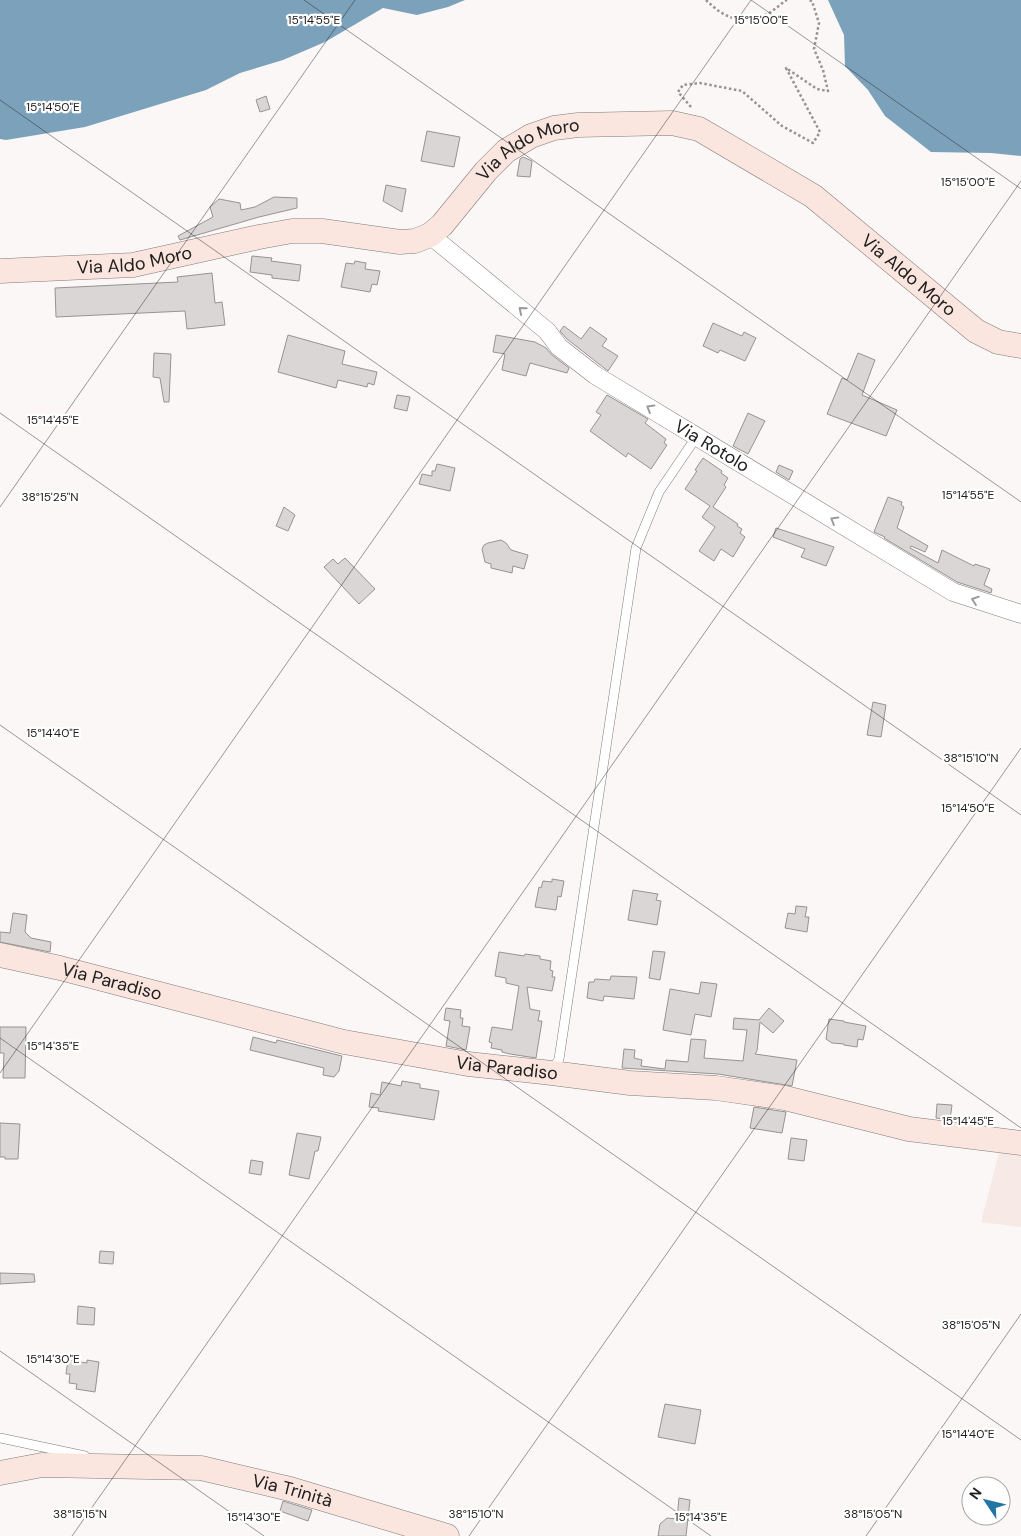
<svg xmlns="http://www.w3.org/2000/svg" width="1021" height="1536" viewBox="0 0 1021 1536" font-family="'DM Sans',sans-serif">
<rect width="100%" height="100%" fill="#fbf7f6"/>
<!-- built -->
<path fill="#f6e9e6" d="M999,1153L1021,1155V1227L981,1222Z"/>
<!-- water -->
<path fill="#7ca1ba" d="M0,0H465L448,7L417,15L383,8L325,42L283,60L240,73L206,90L85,127L6,140L0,139Z
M828,0H1021V156L991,153L931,152L885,116L868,90L845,66L844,35Z"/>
<!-- building -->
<path fill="#dad6d5" stroke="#969392" d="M266,96L270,109L260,112L256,100Z
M427,131L460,137L454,167L421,161Z
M523,157L532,161L530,177L517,176L520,159Z
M386,185L406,189L402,212L383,201Z
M274,197L297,198V208L259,217L180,240L178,236L213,217L210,207L219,199L240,203L241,210L255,207Z
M252,256L272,258L271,261L301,265L299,281L272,278V275L250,272Z
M355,261L366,263L365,269L380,271L377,285L372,284L370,292L341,287L346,263L354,264Z
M212,273L215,303L222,302L225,325L187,329L185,311L56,317L55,288L178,282L177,277Z
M713,323L742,336L744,332L756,338L745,361L720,350L718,353L703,346Z
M564,326L581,339L590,327L607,339L602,346L618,356L608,371L567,339L560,331Z
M288,335L345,351L342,364L377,372L374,385L368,383L367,387L338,380L336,388L278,372Z
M496,335L535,342L546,348L552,355L569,368L567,373L530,363L526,376L502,370L505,354L493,352Z
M154,353L171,354L169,402H164L160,378L153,377Z
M858,353L875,360L862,395L897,410L886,436L827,414L842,378L847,380Z
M397,395L410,397L407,411L394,408Z
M607,395L648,419L645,423L666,439L664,443L667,445L651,469L628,453L626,457L590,431L601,415L596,412Z
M748,413L765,421L748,454L733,446Z
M703,458L722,471L721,473L728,478L724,485L726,487L713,507L738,524L737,526L742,529L740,533L745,537L733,557L721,549L714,561L699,551L715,527L702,517L710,506L685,489L697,471L695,470Z
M437,464L455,468L450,491L419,484L422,474L432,476V471H435Z
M779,465L793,471L789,480L776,472Z
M888,497L902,502L901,505L904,507L897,528L928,546L925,552L911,546L910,548L938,563L942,550L974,566L975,564L990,569L984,585L992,589L991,593L957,582L884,538L885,537L874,532Z
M284,507L295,515L288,531L276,526Z
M776,528L834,547L826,566L801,557L805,549L773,537Z
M501,540L506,543L511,550L528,555L524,569L513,566L512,573L491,568V564L485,562L482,549L484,545L488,543Z
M345,558L375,589L359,604L324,567L333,559L338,564Z
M873,702L886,705L881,737L867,735Z
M552,879L564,881L561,897L558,896L556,910L535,907L539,887L541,888L543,881L552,882Z
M633,890L658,894L656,900L661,901L657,925L628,920Z
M796,906L807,907L805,917H809L807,932L785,928L788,913L795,914Z
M13,913L27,915L25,932L31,938L51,942L50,952L0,942V932L10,933Z
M653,951L665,952L660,980L649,978Z
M499,952L524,956L525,954L540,956V959L551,961L550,970L553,971L552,977H555L552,991L527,987L530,1009L540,1011L538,1021H542L536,1058L510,1054L502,1052V1050L491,1048L492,1043L489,1042L492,1027L512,1030L519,986L506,983V978L495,976Z
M611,976L637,977L634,999L604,996L603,1001L587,998L589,982H594L595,979L610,980Z
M701,982L717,984L711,1017L695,1014L691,1035L663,1030L670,989L699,994Z
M446,1008L461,1010L460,1018H463L462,1026L470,1027L466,1050L446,1046L450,1021L444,1020Z
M769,1008L784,1021L773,1033L760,1022L757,1051L755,1054L797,1060L792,1086L718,1074L622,1068L624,1049L635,1050L634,1058L642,1060L641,1066L665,1069L666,1060L688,1062L691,1039L706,1040L704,1058L743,1061L747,1030L733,1029L734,1018L759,1020Z
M829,1019L844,1021V1022L866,1026L863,1040L858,1039L857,1047L844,1045V1044L832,1043L826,1039Z
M0,1027H26L25,1078H3L4,1053H0Z
M253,1037L276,1043L277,1040L342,1056L339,1071L334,1077L323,1075L324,1068L250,1050Z
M402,1081L420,1084V1088L439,1091L434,1120L378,1111L379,1108L369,1107L371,1093L380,1095L382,1082L401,1086Z
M937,1104L952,1105L950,1120L936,1118Z
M754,1107L786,1112L782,1133L750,1128Z
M0,1123L20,1124L18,1159H5V1157H0Z
M297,1133L321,1137L318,1151H315L309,1179L289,1175Z
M791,1138L807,1140L804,1161L788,1159Z
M251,1160L263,1162L261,1175L249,1173Z
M100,1251L114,1252L113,1264L99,1263Z
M0,1273L34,1274L35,1282L0,1284Z
M78,1306L95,1308L94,1325L77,1324Z
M68,1360L87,1363V1360L99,1362L95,1392L76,1389L77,1384L69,1383L70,1374H66Z
M665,1404L701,1410L695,1444L658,1437Z
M679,1498L690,1500L686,1536H658L660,1524L667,1518L677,1519Z
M283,1501L312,1510L308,1521L280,1511Z"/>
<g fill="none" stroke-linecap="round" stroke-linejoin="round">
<defs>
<path id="lane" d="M552,1072L559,1059L636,548L659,492L697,436
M0,1438L85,1456"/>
<path id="street" d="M430,235L547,331L559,347L595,375L953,592L1021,614"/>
<g id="secondary">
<path id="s1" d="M0,271L133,265L259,237L292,231H322L400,242L415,241L430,235L442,225L486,171L506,151L531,136L554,128L578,125L672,123L699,129L813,196L976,331L998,342L1021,346"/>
<path id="s2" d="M0,955L60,968L344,1042L468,1064L552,1073L630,1083L716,1088L785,1098L909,1129L1021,1143"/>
<path id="s3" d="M0,1473L42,1465L201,1468L290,1489L447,1536"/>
</g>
</defs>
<!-- lane casing -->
<use href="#lane" stroke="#7f7b7a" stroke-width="10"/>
<!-- street casing -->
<use href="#street" stroke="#7f7b7a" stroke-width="19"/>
<!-- secondary casing -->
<use href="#secondary" stroke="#7f7b7a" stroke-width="25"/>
<!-- path -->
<path stroke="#969392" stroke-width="2.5" stroke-dasharray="2.5 2.5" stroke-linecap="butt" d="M706,0C724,18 742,26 767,14C774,11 780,4 787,0
M691,107L678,92L683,85L700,83L742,91L782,126L813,143L820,132L786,68L817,89L828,91L823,70L814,49L819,23L812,1L809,0"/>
<!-- lane -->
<use href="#lane" stroke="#fff" stroke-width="9"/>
<!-- street -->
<use href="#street" stroke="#fff" stroke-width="18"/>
<!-- secondary -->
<use href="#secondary" stroke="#fbe5df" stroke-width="24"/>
</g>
<!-- one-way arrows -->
<defs><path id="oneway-chevron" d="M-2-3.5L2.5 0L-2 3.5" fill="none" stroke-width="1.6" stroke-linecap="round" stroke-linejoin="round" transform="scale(1.25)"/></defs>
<g stroke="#9b9b9a">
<use href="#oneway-chevron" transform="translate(522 310) rotate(-140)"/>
<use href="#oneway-chevron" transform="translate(650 408) rotate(-149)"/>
<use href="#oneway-chevron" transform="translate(834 520) rotate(-149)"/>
<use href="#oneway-chevron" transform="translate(975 600) rotate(-161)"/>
</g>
<!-- ticks -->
<path fill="none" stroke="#21201f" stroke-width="1" stroke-opacity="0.45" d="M304,0L1021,502M751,0L1021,189M0,100L1021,815M0,413L1021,1128M0,507L355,0M0,725L1021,1440M0,1038L711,1536M0,1073L751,0M0,1351L264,1536M72,1536L1021,181M469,1536L1021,748M866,1536L1021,1314"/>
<g text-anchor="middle" stroke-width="4.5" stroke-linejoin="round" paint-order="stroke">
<!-- street labels -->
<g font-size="18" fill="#21201f" stroke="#fff">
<text dy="6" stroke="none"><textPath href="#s1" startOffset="570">Via Aldo Moro</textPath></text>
<text dy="6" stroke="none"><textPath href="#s1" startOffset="135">Via Aldo Moro</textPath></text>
<text dy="6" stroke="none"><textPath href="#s1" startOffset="1005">Via Aldo Moro</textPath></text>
<text transform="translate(712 446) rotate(31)" y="6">Via Rotolo</text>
<text dy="6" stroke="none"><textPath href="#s2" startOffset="115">Via Paradiso</textPath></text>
<text dy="6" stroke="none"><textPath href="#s2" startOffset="520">Via Paradiso</textPath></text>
<text dy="6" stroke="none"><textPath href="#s3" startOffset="296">Via Trinità</textPath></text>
</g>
</g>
<g font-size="12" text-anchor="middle" fill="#21201f" stroke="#fff" stroke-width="4.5" stroke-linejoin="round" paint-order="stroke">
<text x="314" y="24">15°14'55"E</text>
<text x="761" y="24">15°15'00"E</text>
<text x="53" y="111">15°14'50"E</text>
<text x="968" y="186">15°15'00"E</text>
<text x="53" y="424">15°14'45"E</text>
<text x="968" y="499">15°14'55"E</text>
<text x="50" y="501">38°15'25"N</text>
<text x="53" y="737">15°14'40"E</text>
<text x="971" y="762">38°15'10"N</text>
<text x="968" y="812">15°14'50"E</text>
<text x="53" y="1050">15°14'35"E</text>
<text x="968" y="1125">15°14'45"E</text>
<text x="971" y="1329">38°15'05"N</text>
<text x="53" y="1363">15°14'30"E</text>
<text x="968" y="1438">15°14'40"E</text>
<text x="80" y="1518">38°15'15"N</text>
<text x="476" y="1518">38°15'10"N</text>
<text x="873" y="1518">38°15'05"N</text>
<text x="254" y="1521">15°14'30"E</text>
<text x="701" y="1521">15°14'35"E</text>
</g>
<!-- north arrow -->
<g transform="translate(986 1501) rotate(305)"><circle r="24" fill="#ffffff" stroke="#a6a6a5"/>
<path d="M0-4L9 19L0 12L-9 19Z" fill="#2275a5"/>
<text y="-8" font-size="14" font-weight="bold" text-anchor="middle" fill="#21201f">N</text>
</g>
</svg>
